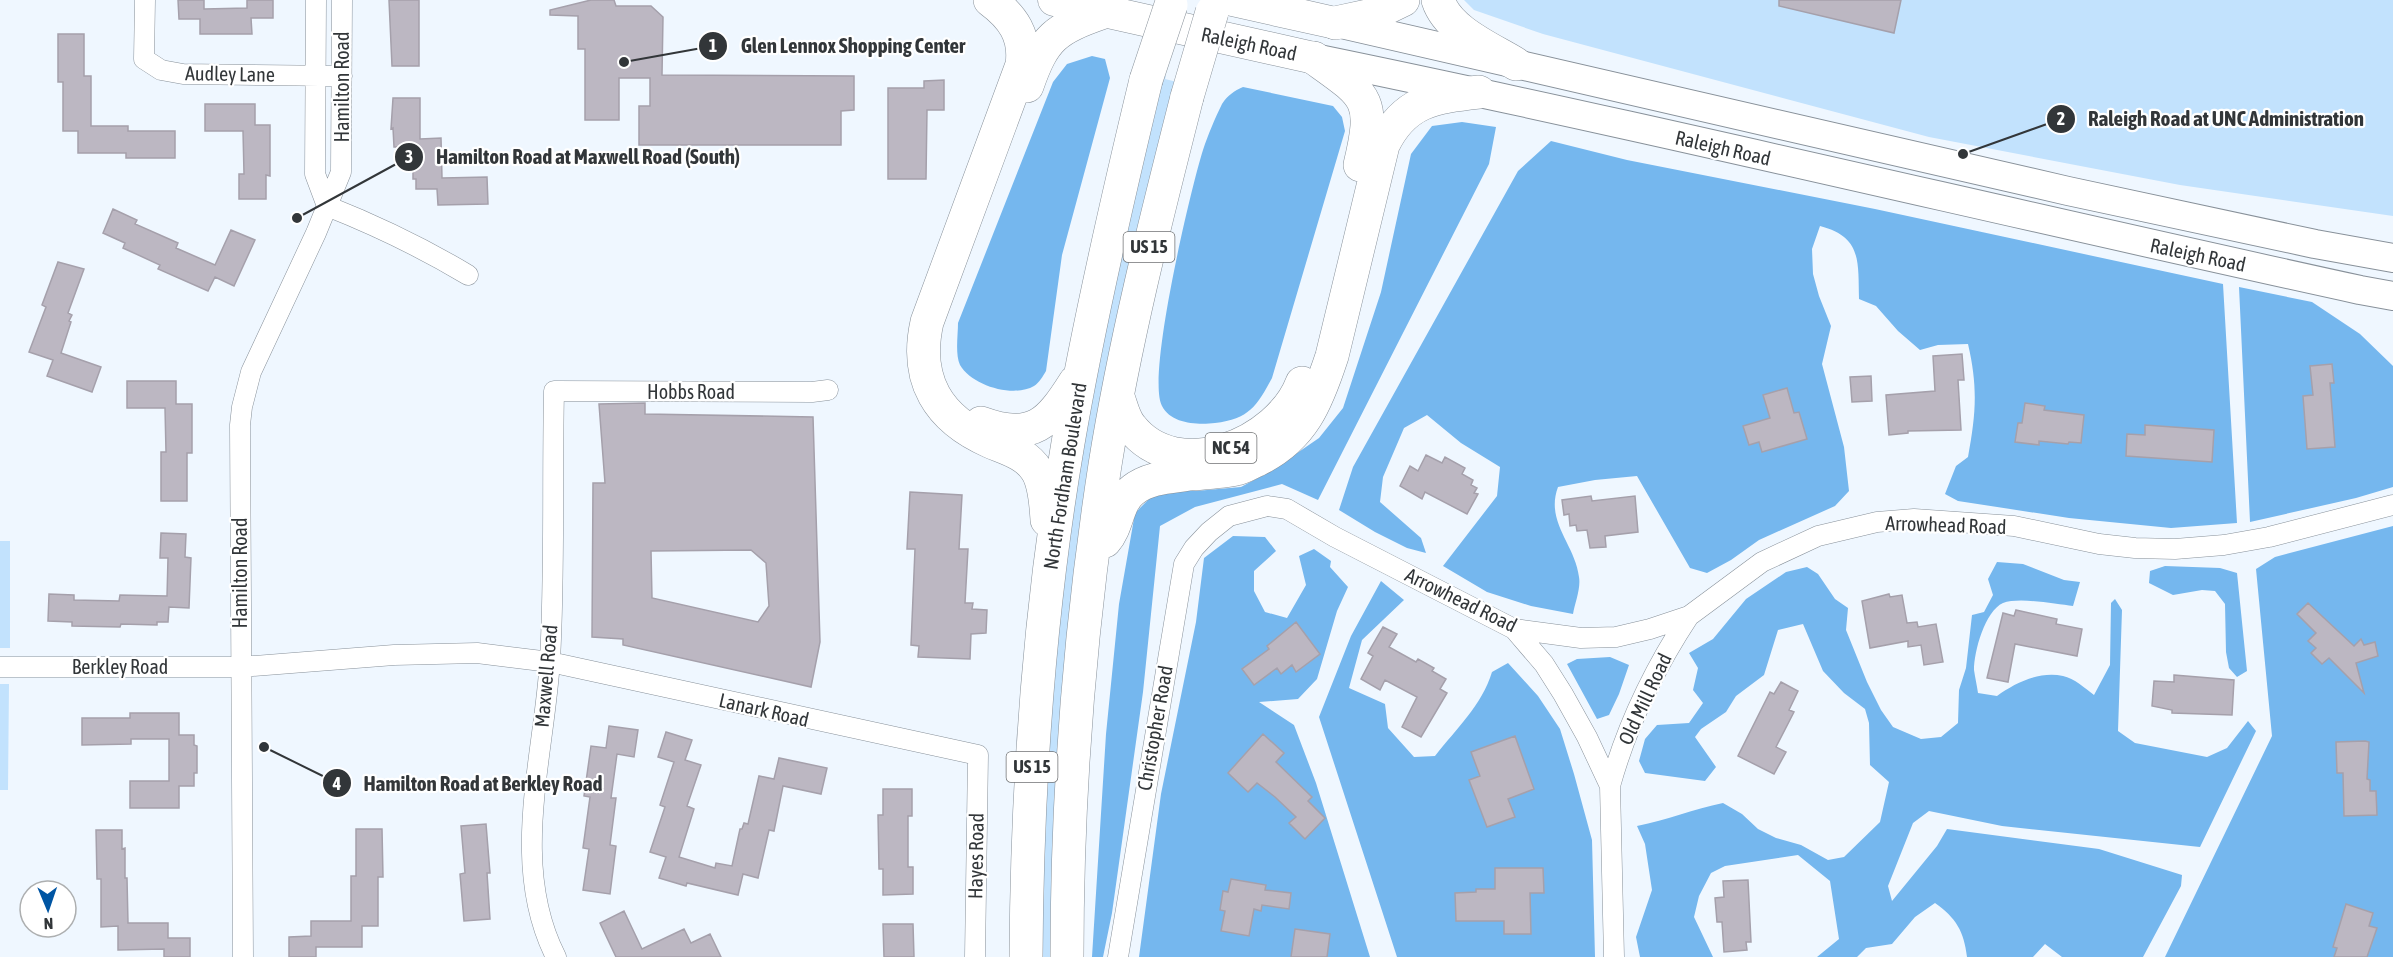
<svg xmlns="http://www.w3.org/2000/svg" width="2393" height="957" viewBox="0 0 2393 957" font-family="'Asap Condensed',sans-serif">
<rect width="100%" height="100%" fill="#eff7ff"/>
<!-- green -->
<path fill="#c2e2fd" d="M1464,0H2393V216L2180,185L1929,137L1543,34L1474,10Z
M1162,75L1166,76L1165,79L1177,82L1128,293L1057,957H1036L1042,769L1085,403Z
M0,541H10V648H0Z
M0,684H9L8,790H0Z"/>
<!-- forest -->
<path fill="#75b7ee" d="M1092,56L1105,59L1110,78L1062,255L1046,371C1043,376 1039,383 1034,386C1014,398 972,386 960,365C955,354 958,335 958,323L1053,82L1067,64Z
M1243,87L1333,106L1342,117L1345,131L1272,378C1257,406 1249,419 1215,423C1198,425 1171,424 1162,406C1146,377 1191,188 1203,150C1208,135 1215,118 1222,104C1228,95 1234,91 1243,87Z
M1462,122L1496,127L1489,164L1318,500L1282,484L1195,507L1160,526L1143,692L1112,913L1103,957H1092L1106,734L1119,604L1135,513L1154,494L1169,489L1196,491L1241,487L1271,471L1319,438L1343,408L1381,292L1411,154L1432,126Z
M1551,141L1627,160L1875,209L2223,284L2237,523L2171,528L2069,518L1958,501L1945,494L1956,466L1968,457C1976,414 1978,387 1968,344L1938,345L1920,350L1898,331L1876,306L1859,299C1858,261 1862,237 1820,226L1812,249L1813,274L1819,296L1831,326L1822,364L1844,447L1849,491L1835,506L1759,540L1731,560L1707,573L1690,568L1637,476L1595,480L1558,487C1545,522 1575,544 1579,577C1581,588 1575,603 1573,614L1531,606L1487,592L1443,566L1497,496L1500,467L1461,443L1427,415L1404,428L1383,477L1380,502L1421,538L1426,553L1407,548L1375,532L1339,510L1353,467L1518,171Z
M2239,287L2312,302L2360,334L2393,366V487L2356,498L2250,522Z
M2393,526V957H2165L2272,736L2256,569L2275,557Z
M1233,536L1265,537L1276,551L1254,571V591L1265,612L1287,618L1306,585L1299,556L1314,549L1331,561L1330,567L1348,587L1337,611L1317,679L1298,699L1259,702L1294,725L1316,783L1370,957H1139L1161,794L1196,622L1204,558Z
M1997,562L2023,564L2064,580L2080,582L2073,606C2056,604 2019,597 2003,603C1985,611 1974,651 1974,670C1975,677 1977,686 1978,693L1997,696C2015,683 2039,671 2063,676C2074,678 2086,689 2094,695L2110,665L2111,603L2115,599L2122,610L2118,731L2135,743L2207,757L2227,748L2248,721L2256,731L2200,847L2002,826L1929,811L1913,823L1888,886L1892,901L1937,846L1947,829L2099,849L2182,875L2181,886L2143,957H2062L2045,944L2033,957H1967C1964,931 1956,918 1935,903L1915,917L1892,944L1866,948L1857,957H1817L1839,939L1830,881L1798,855L1725,866L1711,873L1699,896L1694,917L1713,957H1640L1636,937L1652,890L1645,844L1637,826C1667,820 1694,809 1723,803L1742,814L1758,829L1776,838L1801,845L1828,860L1844,857L1880,822L1889,782L1870,765L1869,723L1865,709L1844,693L1823,671L1803,624L1778,630L1764,675L1736,696L1726,712L1701,729L1695,737L1716,767L1705,781L1645,773L1639,761L1645,739L1657,725L1689,723L1703,703L1693,690L1698,668L1689,653L1713,639L1746,599L1786,572L1807,567L1818,574L1835,599L1848,608L1846,630L1867,682L1881,710L1893,727L1921,739L1941,737L1958,723L1959,690L1966,668L1972,615L1984,612L1993,595L1988,579Z
M2165,566L2220,568L2237,573L2247,671L2237,677L2229,668L2226,652L2225,604L2215,591L2202,590L2173,595L2149,583L2150,571Z
M1381,581L1404,600L1362,640L1349,688L1385,704L1388,728L1414,757L1435,756C1456,729 1482,705 1492,672L1508,663L1538,696L1560,729L1574,774L1592,840L1595,957H1397L1319,717L1351,636Z
M1610,657L1629,665L1619,694L1609,715L1597,719L1567,664L1577,659Z"/>
<!-- building -->
<path fill="#bcb7c2" stroke="#a5a0ab" stroke-width="1.5" fill-rule="evenodd" d="M178,0H204V9L247,8V0H273V18H251L252,34H200V19H179Z
M389,0H419V66H392Z
M591,0H614L616,6H651L663,17L662,75L854,76V110L841,111V145H639V106H650V78H619V120H585V49H578V16L550,15V10Z
M1779,0H1901L1894,33L1779,6Z
M58,34H84V76H91V126H128V131H175V158H126V153H78V131H63V82H58Z
M944,80V110H927L926,179H888V88H924V81Z
M393,98H420V139L441,138L442,178L487,177L488,204L438,205L437,189H416V179H413V147H394L393,128L391,129Z
M205,104H255V125H270V176L266,175V199H239V174H244L243,131H205Z
M113,209L137,220L135,224L178,243L176,248L215,265L231,230L255,240L234,286L215,277L208,291L158,269L160,265L123,248L125,243L103,233Z
M58,262L84,269L68,313L72,315L69,321L71,322L61,353L101,367L92,392L47,376L53,360L29,352L46,307L42,305Z
M1962,354L1964,380H1958L1961,430L1908,431V433L1889,435L1886,395L1935,391L1933,356Z
M2332,364L2334,383H2330L2335,447L2307,449L2303,396L2313,395L2310,366Z
M1871,376L1872,401L1852,402L1850,377Z
M127,381H176V404H192V453H187V501H161V452H166L165,408H127Z
M1787,388L1794,413L1799,412L1807,439L1762,452L1759,442L1749,445L1743,426L1770,418L1763,395Z
M645,403V414L813,417L820,642L811,687L623,645V639L592,637L593,483H605L599,404ZM751,550L766,563L769,606L758,622L652,598L651,551Z
M2025,403L2045,406L2044,410L2084,415L2081,443L2069,442L2068,444L2039,441V445L2015,442L2018,423H2022Z
M2145,425L2214,430L2212,462L2126,456L2127,434L2145,435Z
M1426,455L1442,463L1445,457L1465,468L1462,474L1473,480L1471,485L1477,488L1474,493L1478,494L1467,514L1425,492L1422,499L1400,486L1410,466L1418,471Z
M910,492L962,495L959,549H968L965,603H973L972,609L987,610L986,633L971,634L970,659L918,657L919,646L911,645L915,549H907Z
M1591,496L1592,501L1635,496L1638,532L1605,536L1606,547L1590,548L1587,530L1577,531L1576,525L1570,526L1569,514L1564,515L1562,500Z
M161,533L186,534L185,557L191,558L189,608L169,607L168,622H157V625L121,624L120,627L72,626V622L48,621L49,594L74,595V600L119,601L120,595L167,596L168,558H160Z
M1889,594L1890,597L1902,595L1907,623L1917,622L1918,627L1936,624L1943,662L1924,665L1921,645L1908,647V641L1870,648L1862,601Z
M2308,603L2354,646L2361,639L2364,645L2375,642L2378,656L2356,663L2364,693L2329,658L2322,664L2311,653L2316,648L2308,641L2316,633L2297,614Z
M2016,610L2057,619L2056,624L2082,629L2077,656L2015,644L2008,682L1987,678L2003,613L2014,616Z
M1296,622L1320,654L1296,672L1292,665L1281,674L1277,668L1254,685L1242,669L1269,649L1267,646Z
M1383,627L1397,634L1389,647L1416,662L1418,659L1434,668L1432,671L1446,679L1440,689L1447,693L1421,737L1402,727L1417,697L1385,680L1380,690L1361,679L1373,656L1368,653Z
M2174,675L2234,680L2232,715L2172,713V710L2152,706L2154,681L2174,682Z
M1781,682L1798,691L1789,710L1794,712L1776,747L1786,752L1774,774L1738,756L1770,692L1774,694Z
M130,713H179V735H194V745L197,746V773H194V786H179V808H130V781H169V739H131V744L82,745V718H130Z
M609,726L638,730L634,757L617,754L611,798H616L610,845L616,846L610,894L583,890L589,849L583,848L590,797L584,796L591,746L606,748Z
M666,732L692,740L685,760L701,765L687,806L694,809L679,857L715,868L716,863L732,866L740,829H742L744,823L748,824L759,776L774,779L779,758L827,768L821,794L783,786L774,831L769,830L758,878L743,874L738,895L687,883L686,886L659,878L666,857L650,852L665,807L660,805L674,762L658,757Z
M1263,734L1284,753L1276,762L1312,797L1308,801L1325,818L1305,839L1289,823L1296,817L1275,797L1257,783L1248,792L1228,773Z
M1515,736L1534,789L1508,799L1515,817L1487,827L1469,780L1480,776L1471,752Z
M2365,741L2369,742L2367,779L2370,780V791H2376L2377,815L2344,816L2343,773H2337L2336,742Z
M883,789H912V816H908V867H913V894L883,895V869H879L878,815H883Z
M486,824L490,873H487L490,919L464,921L460,874L465,873L461,826Z
M356,829H382L383,877H378V926H362V947H316V957H289V937L311,936V921H351V876H356Z
M96,830H122V849L125,848V878H127L128,923H168V938H190V957H164V949L118,950V926L101,927V879H97Z
M1495,868H1543L1544,893H1530L1531,934H1504V921H1456L1455,893L1476,892V889H1495Z
M1231,879L1266,885L1265,890L1291,893L1289,909L1262,905L1261,911L1254,909L1249,936L1221,931L1225,911L1220,910L1223,891L1228,892Z
M1748,880L1751,942H1746L1747,950L1724,952L1722,922H1717L1715,898L1724,897L1723,881Z
M2346,904L2373,913L2369,926L2377,928L2367,957H2334L2337,948L2333,947Z
M624,911L642,949L684,929L691,943L710,934L721,957H616L600,923Z
M883,924H913L914,957H884Z
M1295,929L1330,934L1327,957H1291Z"/>
<g fill="none" stroke-linecap="round" stroke-linejoin="round">
<defs>
<path id="street" d="M145,0L144,59L161,70L183,74L342,76
M316,0L315,174L327,206
M327,206C375,225 423,248 468,275
M1514,629L1544,664L1563,694L1587,737L1610,786L1614,957
M0,667H240L394,655L477,653L550,662L978,755L975,957
M1610,786C1627,725 1654,669 1689,616
M243,957L240,425L242,407L251,372L316,233L341,172L342,0
M556,957C509,865 544,758 550,660C555,571 552,481 554,391L812,392L828,390
M1118,957L1184,564L1194,548L1209,532L1229,516L1267,506L1287,509L1335,537L1514,629L1581,638L1616,637L1650,629L1689,616L1762,562L1818,536L1877,522L1914,519L2014,526L2099,544L2135,548L2175,549L2224,545L2269,537L2393,505"/>
<path id="secondary" d="M1337,23L2068,191L2315,244L2393,258
M1314,58C1664,130 2011,214 2360,290L2393,296"/>
<path id="primary" d="M1054,0L1314,58
M1232,0L1335,23"/>
<path id="highway" d="M990,0C1013,17 1026,36 1022,65L927,322C914,380 938,419 991,442C1008,449 1027,454 1037,471C1045,484 1046,505 1047,520
M1438,0C1448,31 1490,48 1516,64
M1335,23L1372,15L1403,0
M1314,58C1367,96 1376,98 1360,165
M1027,86C1044,37 1055,29 1104,12
M1118,397C1122,408 1124,419 1131,427C1177,486 1279,444 1302,383
M981,423C1033,442 1049,423 1075,382
M1105,541C1119,525 1116,503 1133,490C1149,477 1171,477 1190,474C1205,473 1221,472 1236,469C1243,468 1250,463 1257,460C1303,438 1317,402 1332,356L1383,145C1404,101 1434,97 1479,92
M1026,957C1027,786 1039,612 1068,443C1089,321 1117,200 1146,80
M1067,957C1067,793 1080,627 1105,465C1125,340 1156,219 1187,97"/>
</defs>
<!-- street casing -->
<use href="#street" stroke="#88919a" stroke-width="21"/>
<!-- secondary casing -->
<use href="#secondary" stroke="#88919a" stroke-width="30"/>
<!-- primary casing -->
<use href="#primary" stroke="#88919a" stroke-width="33"/>
<!-- highway casing -->
<use href="#highway" stroke="#88919a" stroke-width="34"/>
<!-- street -->
<use href="#street" stroke="#fff" stroke-width="20"/>
<!-- secondary -->
<use href="#secondary" stroke="#fff" stroke-width="28"/>
<!-- primary -->
<use href="#primary" stroke="#fff" stroke-width="32"/>
<!-- highway -->
<use href="#highway" stroke="#fff" stroke-width="33"/>
<defs>
<path id="highway-bridge" d="M1146,80L1171,5
M1187,97L1212,12"/>
</defs>
<!-- highway-bridge casing -->
<use href="#highway-bridge" stroke="#88919a" stroke-width="34" stroke-linecap="butt"/>
<!-- highway-bridge -->
<use href="#highway-bridge" stroke="#fff" stroke-width="33"/>
</g>
<g text-anchor="middle" stroke-width="4.5" stroke-linejoin="round" paint-order="stroke">
<!-- shield labels -->
<g fill="#fff" stroke="#707274" stroke-width="1.5">
<rect x="1123.5" y="232" width="51" height="30" rx="4.5"/>
<rect x="1205.5" y="433" width="51" height="30" rx="4.5"/>
<rect x="1006.5" y="752" width="51" height="30" rx="4.5"/>
</g>
<g font-size="18" font-weight="bold" fill="#323639">
<text x="1149" y="253">US 15</text>
<text x="1231" y="454">NC 54</text>
<text x="1032" y="773">US 15</text>
</g>
<!-- street labels -->
<g font-size="20" fill="#323639" stroke="#fff">
<text transform="translate(1249 44) rotate(12)" y="7">Raleigh Road</text>
<text transform="translate(230 74) rotate(1)" y="7">Audley Lane</text>
<text transform="translate(342 87) rotate(-90)" y="7">Hamilton Road</text>
<text transform="translate(1723 148) rotate(13)" y="7">Raleigh Road</text>
<text transform="translate(2198 255) rotate(12)" y="7">Raleigh Road</text>
<text x="691" y="399">Hobbs Road</text>
<text transform="translate(1065 476) rotate(-81)" y="7">North Fordham Boulevard</text>
<text transform="translate(1946 525) rotate(2)" y="7">Arrowhead Road</text>
<text transform="translate(240 573) rotate(-90)" y="7">Hamilton Road</text>
<text transform="translate(1461 600) rotate(26)" y="7">Arrowhead Road</text>
<text x="120" y="674">Berkley Road</text>
<text transform="translate(546 676) rotate(-85)" y="7">Maxwell Road</text>
<text transform="translate(1645 699) rotate(-65)" y="7">Old Mill Road</text>
<text transform="translate(764 710) rotate(13)" y="7">Lanark Road</text>
<text transform="translate(1155 728) rotate(-80)" y="7">Christopher Road</text>
<text transform="translate(976 856) rotate(-89)" y="7">Hayes Road</text>
</g>
</g>
<!-- callouts -->
<path fill="none" stroke="#323639" stroke-width="2" d="M624 62L713 46M1963 154L2061 119M297 218L409 157M264 747L337 783"/>
<g fill="#323639" stroke="#fff" stroke-width="2">
<circle cx="624" cy="62" r="6"/>
<circle cx="1963" cy="154" r="6"/>
<circle cx="297" cy="218" r="6"/>
<circle cx="264" cy="747" r="6"/>
<circle cx="713" cy="46" r="15"/>
<circle cx="2061" cy="119" r="15"/>
<circle cx="409" cy="157" r="15"/>
<circle cx="337" cy="783" r="15"/>
</g>
<g font-size="18" text-anchor="middle" font-weight="bold" fill="#fff">
<text x="713" y="52">1</text>
<text x="2061" y="125">2</text>
<text x="409" y="163">3</text>
<text x="337" y="790">4</text>
</g>
<g font-size="21" text-anchor="middle" font-weight="bold" fill="#323639" stroke="#fff" stroke-width="4.5" stroke-linejoin="round" paint-order="stroke">
<text x="853" y="53">Glen Lennox Shopping Center</text>
<text x="2226" y="126">Raleigh Road at UNC Administration</text>
<text x="588" y="164">Hamilton Road at Maxwell Road (South)</text>
<text x="483" y="791">Hamilton Road at Berkley Road</text>
</g>
<!-- north arrow -->
<g transform="translate(48 909) rotate(178)"><circle r="28" fill="#ffffff" stroke="#adafb0" stroke-width="1.5"/>
<path d="M0-4.5L10 22L0 15L-10 22Z" fill="#0055a3"/>
<text y="-9" font-size="16" font-weight="bold" text-anchor="middle" fill="#323639">N</text>
</g>
</svg>
